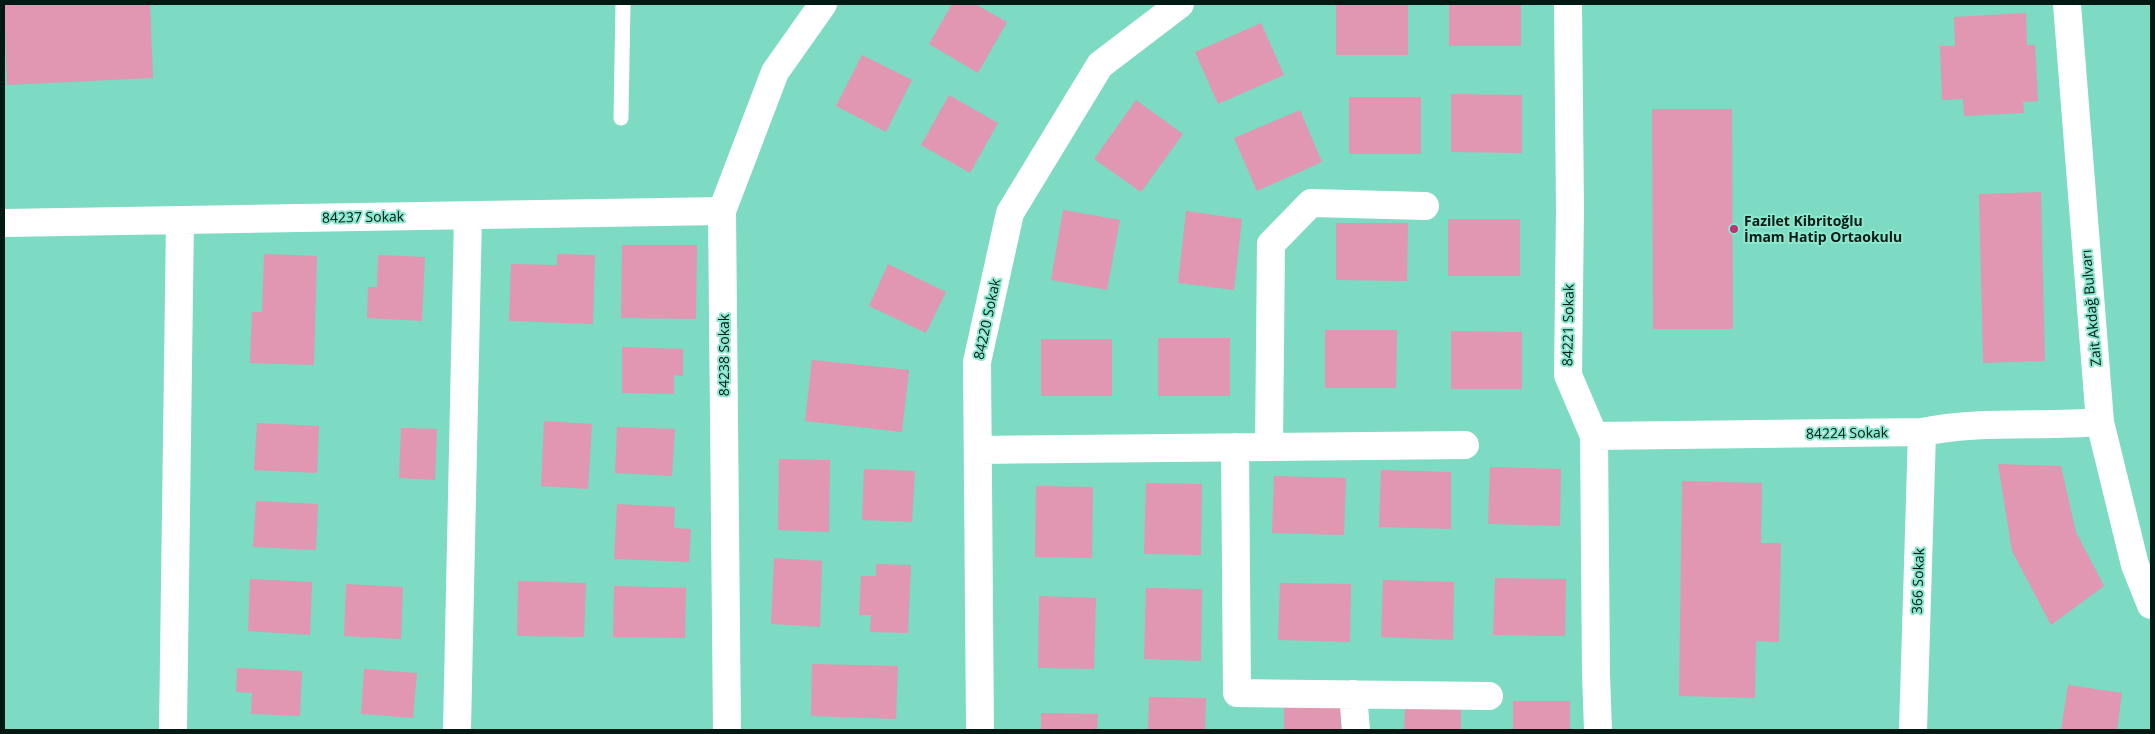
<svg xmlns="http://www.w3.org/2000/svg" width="2155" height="734" viewBox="0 0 2155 734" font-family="'Open Sans',sans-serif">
<rect width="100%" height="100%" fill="#7ddac3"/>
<!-- building -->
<path fill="#e196b2" d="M4,4H150L153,78L7,85Z
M952,4H975L1007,22L978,73L929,44Z
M1336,4H1408V55H1336Z
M1449,4H1521V46H1449Z
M2026,13L2027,45H2035L2038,101L2023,102L2024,113L1964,116L1963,99L1942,100L1940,46H1955L1954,17Z
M1261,23L1284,75L1218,104L1195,52Z
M862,55L912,80L886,132L836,106Z
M1451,94L1522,95V153L1451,152Z
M949,95L998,123L970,173L921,145Z
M1349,97H1421V154H1349Z
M1136,100L1183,134L1141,192L1094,159Z
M1652,109H1732L1733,329H1653Z
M1300,110L1322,162L1257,191L1234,138Z
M2041,192L2045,361L1983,363L1979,194Z
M1063,210L1120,220L1107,290L1051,280Z
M1186,211L1242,219L1234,290L1178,283Z
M1448,219H1520V276H1448Z
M1336,223H1408L1407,281L1336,280Z
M622,245H697L696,319L621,318Z
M264,254L317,256L314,365L250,363L252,312H262Z
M557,254L595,255L593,324L509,321L511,264L557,265Z
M378,255L425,257L422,321L367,318L368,287H377Z
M888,264L946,292L926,333L869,306Z
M1325,330H1397L1396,388H1325Z
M1451,331L1522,332V389H1451Z
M1158,338H1230V396H1158Z
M1041,339H1112V396H1041Z
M622,347L683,349V376L674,375V394L622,393Z
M812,360L909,370L902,432L805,421Z
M544,421L592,424L588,489L541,486Z
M257,423L319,426L317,473L254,470Z
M617,427L675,429L672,476L615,473Z
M401,428L437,429L435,480L399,478Z
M779,459L830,460L829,532L778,530Z
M1998,464L2061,466L2076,532L2104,586L2051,625L2012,551Z
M1490,467L1561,469L1560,526L1488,524Z
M864,469L915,471L912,522L862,520Z
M1381,470L1451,472V529L1379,527Z
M1274,476L1346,478L1344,535L1272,533Z
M1682,481L1762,483L1761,543H1781L1779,642L1756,641L1755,698L1679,696Z
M1146,483L1202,484L1201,555L1144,554Z
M1036,486L1093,487L1092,558L1035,557Z
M256,501L318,504L316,550L253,547Z
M617,504L675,507L674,528L691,529L689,562L614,559Z
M774,558L822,561L820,627L771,624Z
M876,564L911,565L908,633L870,632L871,615H859L861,576H876Z
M1495,578L1566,579L1565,636L1493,635Z
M250,579L312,582L310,635L248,631Z
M1383,580L1454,582L1453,640L1381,637Z
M518,581L586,583L584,637L517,636Z
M1280,583L1351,584L1350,642L1278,640Z
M346,584L403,587L401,639L344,636Z
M614,586L686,588L685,638L613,637Z
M1146,588L1202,589L1201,661L1144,659Z
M1039,596L1096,598L1094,669L1038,668Z
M812,664L898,666L896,719L811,716Z
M237,668L302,671L300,716L251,714L252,693L236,692Z
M364,669L417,673L413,718L361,714Z
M2068,685L2122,693L2117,730H2061Z
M1149,697L1206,698L1205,730H1148Z
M1513,701H1570V730H1513Z
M1284,707L1341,708V730H1284Z
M1405,707L1461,708V730H1404Z
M1041,713L1098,714L1097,730H1041Z"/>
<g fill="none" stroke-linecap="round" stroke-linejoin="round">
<!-- service -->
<path stroke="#fff" stroke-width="15" d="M621,118L623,4"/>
<!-- minor -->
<path stroke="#fff" stroke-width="28" d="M1568,4L1570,210L1568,375L1594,436L1596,674L1598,730
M4,223L722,211
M1594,436L1922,432C1980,420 2041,427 2100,422
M1235,447L1237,693L1489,696
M1269,447L1271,244L1311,203L1425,206
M978,450L1465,445
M1353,694L1356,730
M173,730L180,220
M457,730L468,216
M727,730L722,211L775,72L823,4
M980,730L977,362L1010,213L1100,65L1180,4
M1913,730L1922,432"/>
<!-- secondary -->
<path stroke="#fff" stroke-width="28" d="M2067,4L2100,422L2135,565L2151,605"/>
</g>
<!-- markers -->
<circle fill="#bb3475" stroke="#8be8cf" stroke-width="2" cx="1734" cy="229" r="5"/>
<g text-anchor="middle" stroke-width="4" stroke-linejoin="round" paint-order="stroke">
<!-- street labels -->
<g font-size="14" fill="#001913" stroke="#8be8cf">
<text transform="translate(363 217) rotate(-1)" y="5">84237 Sokak</text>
<text transform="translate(2091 308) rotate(-95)" y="5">Zait Akdağ Bulvarı</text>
<text transform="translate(987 319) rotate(-78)" y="5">84220 Sokak</text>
<text transform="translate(1568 325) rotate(-89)" y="5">84221 Sokak</text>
<text transform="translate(724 355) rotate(-90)" y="5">84238 Sokak</text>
<text transform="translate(1847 433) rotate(-1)" y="5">84224 Sokak</text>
<text transform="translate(1918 581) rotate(-88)" y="5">366 Sokak</text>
</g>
<!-- poi labels -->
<g font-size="14" font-weight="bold" fill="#001913" stroke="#8be8cf" text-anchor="start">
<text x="1744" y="226">Fazilet Kibritoğlu<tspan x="1744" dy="16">İmam Hatip Ortaokulu</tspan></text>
</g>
</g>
<!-- border -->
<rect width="2155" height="734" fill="none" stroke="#001913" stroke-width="10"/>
</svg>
